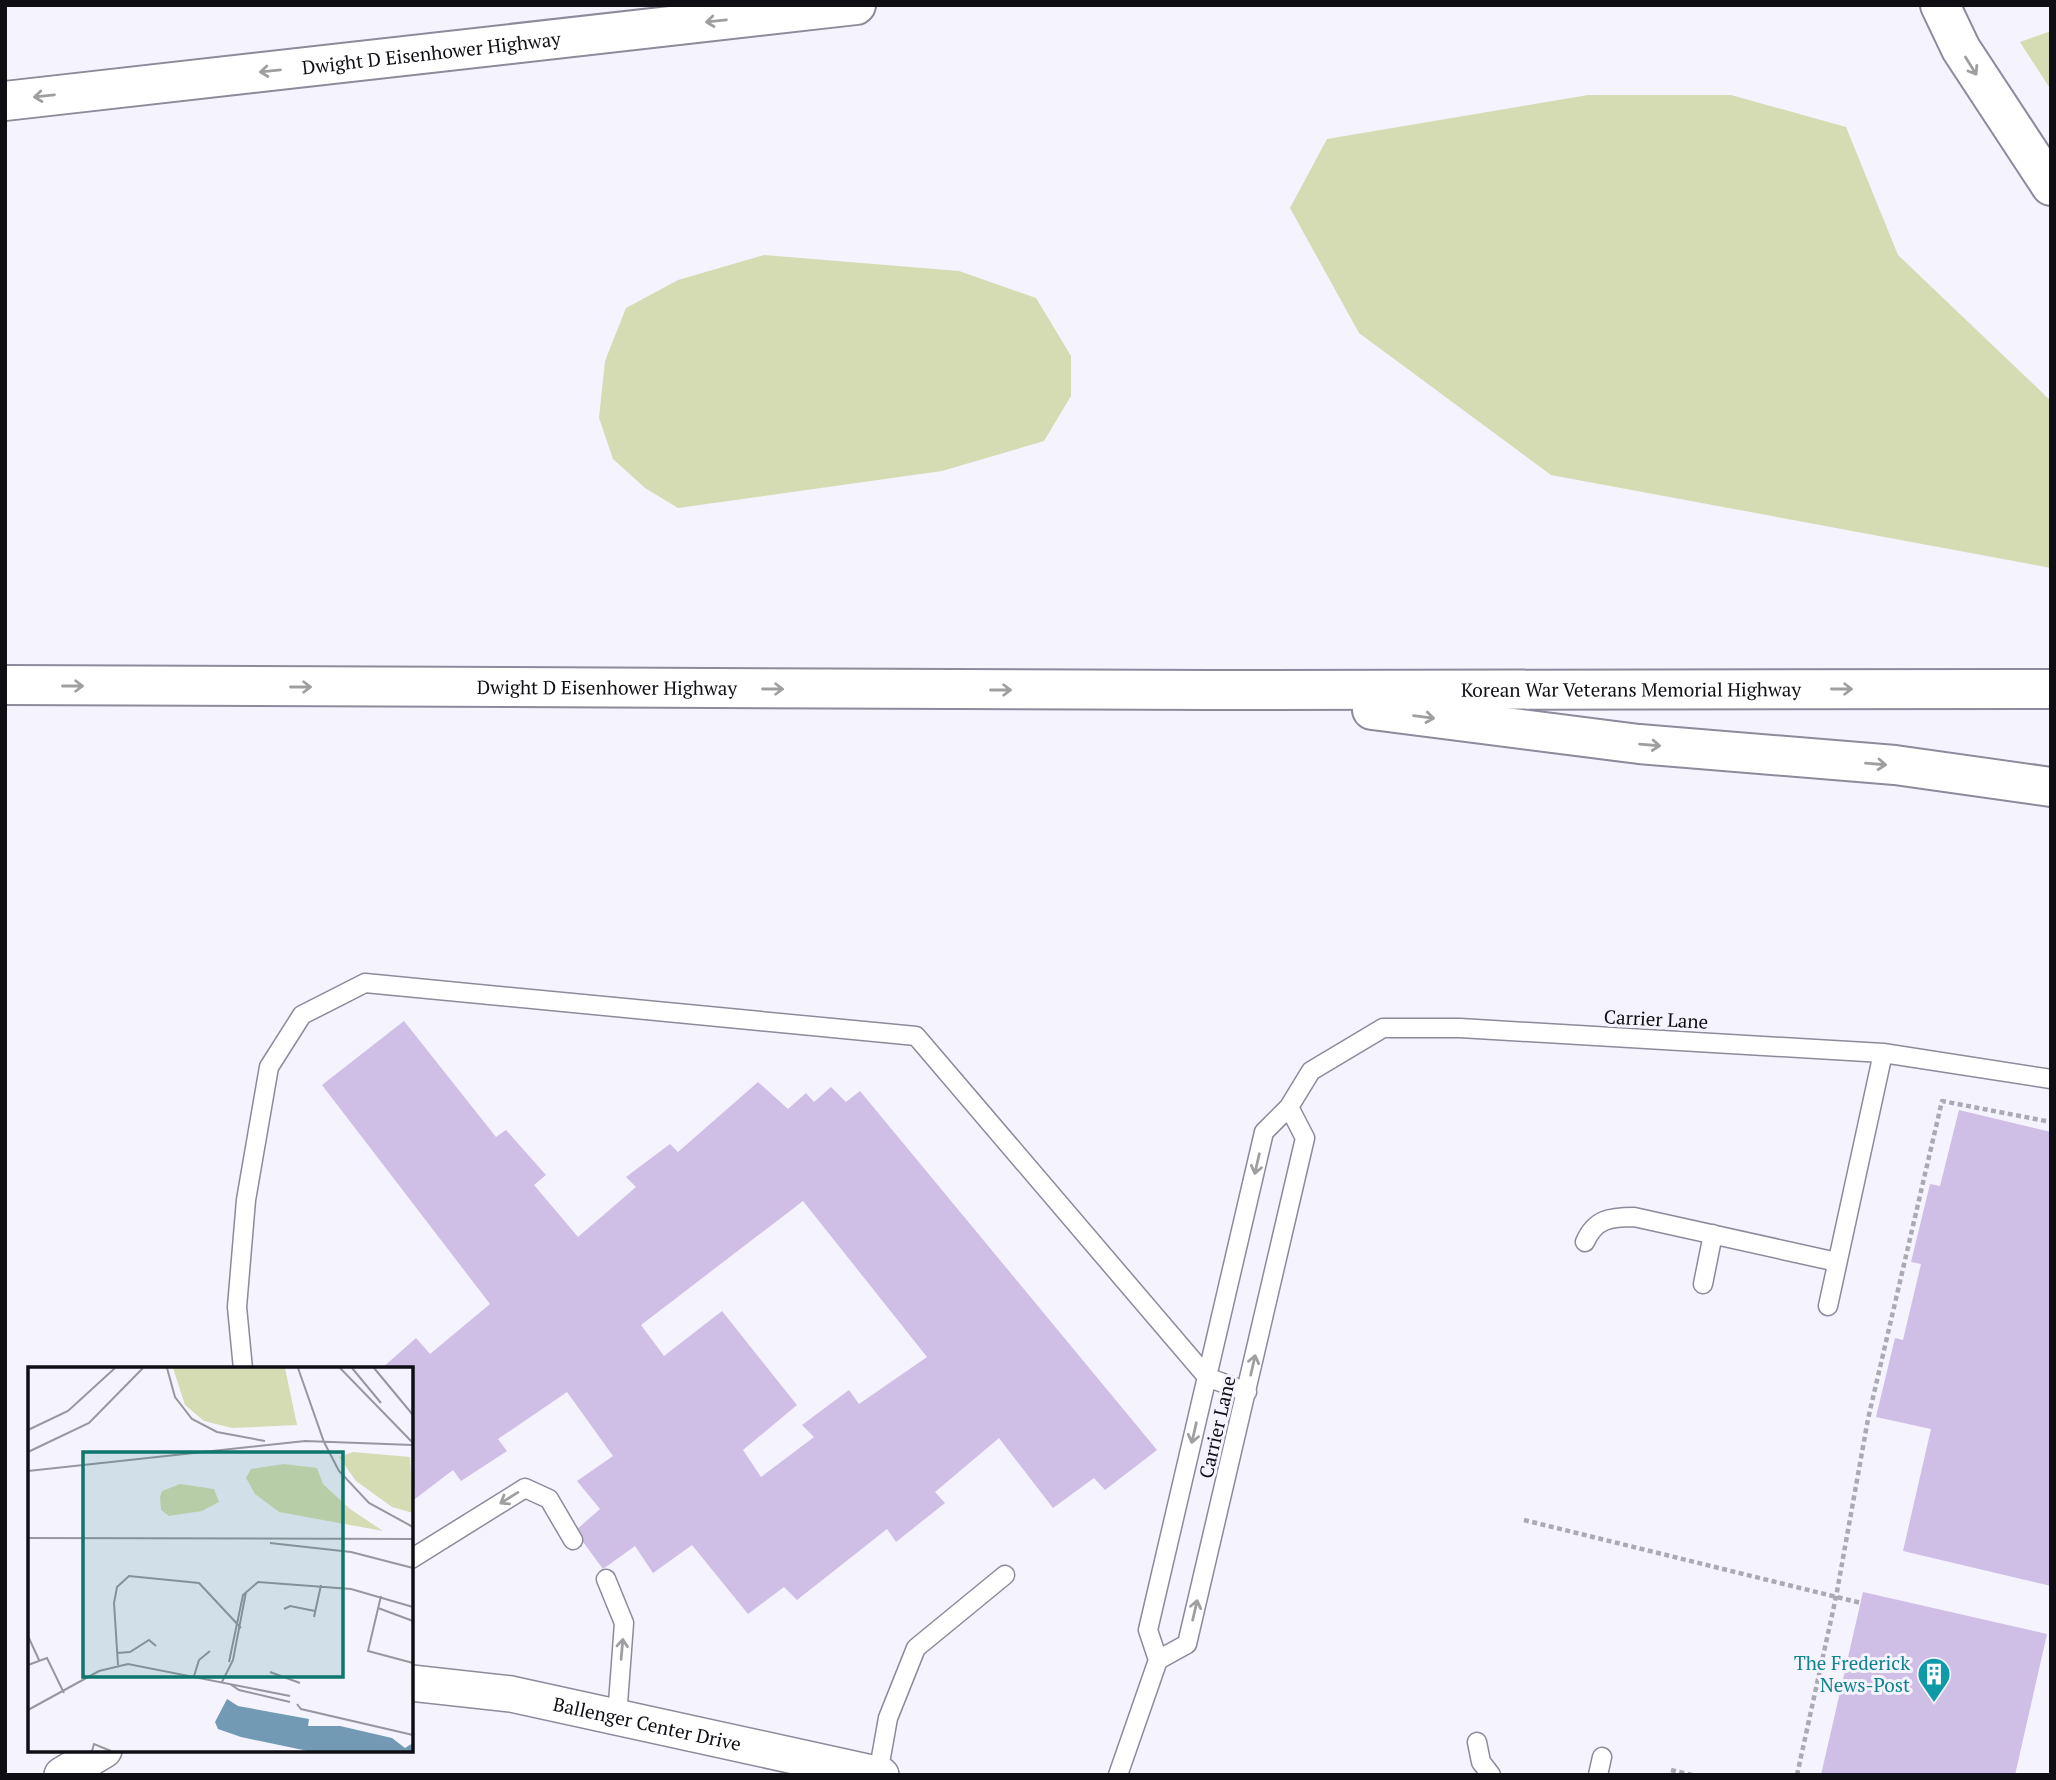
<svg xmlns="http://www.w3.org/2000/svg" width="2056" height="1780" viewBox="0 0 2056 1780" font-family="'PT Serif',serif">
<rect width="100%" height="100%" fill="#f4f3fe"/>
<!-- green -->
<path fill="#d5dcb3" d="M2051,31V90L2020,42Z
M1588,95H1731L1846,127L1898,255L2051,401V568L1551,475L1359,333L1290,208L1327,139Z
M764,255L959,271L1036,298L1071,356V396L1044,441L942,471L678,508L645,488L613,459L599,418L605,361L626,308L678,280Z"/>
<!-- building -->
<path fill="#cfbee6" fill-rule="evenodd" d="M404,1021L496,1137L506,1130L546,1175L534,1185L578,1237L636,1187L626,1177L670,1144L678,1152L758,1082L788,1109L806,1093L814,1102L831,1087L846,1102L860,1091L1157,1450L1105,1490L1094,1478L1053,1508L999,1438L935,1492L945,1503L896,1542L887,1529L797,1600L784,1587L748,1614L692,1545L653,1573L635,1546L603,1569L575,1531L600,1509L577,1481L613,1456L567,1392L498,1439L507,1451L461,1481L453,1470L411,1502V1369H381L416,1338L430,1354L490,1304L322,1085ZM803,1201L927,1357L859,1404L849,1390L802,1425L814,1437L761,1477L743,1450L797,1405L722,1311L664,1356L641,1325Z
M1959,1110L2051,1132V1586L1903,1551L1931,1429L1876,1417L1895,1338L1903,1340L1921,1264L1911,1262L1930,1184L1940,1186Z
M1863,1592L2047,1634L2015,1775H1821Z"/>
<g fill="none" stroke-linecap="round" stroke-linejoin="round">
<defs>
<path id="lane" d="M1585,1242C1595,1219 1610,1217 1634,1217L1837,1262
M1703,1284L1713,1234
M1828,1306L1883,1053
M243,1369L237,1307L246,1200L269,1067L302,1015L365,983L916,1036L1207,1377L1247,1392
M411,1559L525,1488L549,1499L573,1540
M606,1579L624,1623L617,1717
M1158,1660L1187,1644L1305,1138L1289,1107
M1477,1742L1481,1762L1491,1775
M878,1774L888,1718L916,1648L1005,1575
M1118,1775L1158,1660L1148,1630L1264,1132L1289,1107L1311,1071L1383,1028H1460L1883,1053L2051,1079
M1598,1775L1602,1757"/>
<g id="street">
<path id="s1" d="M411,1683L511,1694L881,1775"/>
<path d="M62,1775L104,1750"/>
</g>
<g id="highway">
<path d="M1940,5L1961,49L2051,186"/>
<path id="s2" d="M5,101L856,5"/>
<path id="s3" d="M5,685L1210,690L2051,689"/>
<path d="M1372,710L1639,744L1895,765L2051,787"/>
</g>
</defs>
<!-- lane casing -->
<use href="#lane" stroke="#8c8a9b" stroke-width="21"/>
<!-- street casing -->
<use href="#street" stroke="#8c8a9b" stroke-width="38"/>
<!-- highway casing -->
<use href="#highway" stroke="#8c8a9b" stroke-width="42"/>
<!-- path -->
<path stroke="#abaab3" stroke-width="4.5" stroke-dasharray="5 3.5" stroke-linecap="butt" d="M1524,1520L1861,1603
M1671,1770L1692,1775
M1797,1775L1836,1597L1868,1419L1942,1101L2051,1122"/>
<!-- lane -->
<use href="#lane" stroke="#fff" stroke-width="18"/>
<!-- street -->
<use href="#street" stroke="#fff" stroke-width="35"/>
<!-- highway -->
<use href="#highway" stroke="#fff" stroke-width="38"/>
</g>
<!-- one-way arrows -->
<defs><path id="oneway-shaft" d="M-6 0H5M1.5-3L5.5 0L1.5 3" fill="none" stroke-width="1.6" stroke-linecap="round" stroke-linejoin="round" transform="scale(1.75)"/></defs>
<g stroke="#9f9fa1">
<use href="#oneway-shaft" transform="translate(716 21) rotate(174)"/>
<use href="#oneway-shaft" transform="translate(1971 66) rotate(58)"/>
<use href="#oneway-shaft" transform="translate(270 71) rotate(174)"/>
<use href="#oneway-shaft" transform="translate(44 96) rotate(174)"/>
<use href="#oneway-shaft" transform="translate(73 686)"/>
<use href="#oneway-shaft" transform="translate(301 687)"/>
<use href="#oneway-shaft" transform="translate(773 689)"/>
<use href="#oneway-shaft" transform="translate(1842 689)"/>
<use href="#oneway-shaft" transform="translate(1001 690)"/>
<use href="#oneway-shaft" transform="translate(1424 717) rotate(7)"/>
<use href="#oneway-shaft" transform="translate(1650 745) rotate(5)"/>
<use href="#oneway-shaft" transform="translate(1876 764) rotate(5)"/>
<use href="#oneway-shaft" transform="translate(1257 1164) rotate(103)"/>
<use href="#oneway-shaft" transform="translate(1253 1365) rotate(-77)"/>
<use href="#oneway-shaft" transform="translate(1194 1433) rotate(103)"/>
<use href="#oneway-shaft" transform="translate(509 1498) rotate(148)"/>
<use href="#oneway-shaft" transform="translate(1195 1610) rotate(-77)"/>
<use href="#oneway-shaft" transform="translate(622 1649) rotate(-85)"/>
</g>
<!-- icons -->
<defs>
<symbol id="building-pin" viewBox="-11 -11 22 30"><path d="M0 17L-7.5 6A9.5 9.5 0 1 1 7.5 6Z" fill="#0f9aa8" stroke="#f4f3fe"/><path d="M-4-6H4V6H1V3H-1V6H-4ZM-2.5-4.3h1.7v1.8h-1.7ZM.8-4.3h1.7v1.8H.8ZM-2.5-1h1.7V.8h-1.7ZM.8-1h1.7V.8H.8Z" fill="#fff"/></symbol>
</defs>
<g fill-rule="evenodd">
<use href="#building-pin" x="1915" y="1655" width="38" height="52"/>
</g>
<g text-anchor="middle" stroke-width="6" stroke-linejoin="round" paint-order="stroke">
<!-- street labels -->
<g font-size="19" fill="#0f0e14" stroke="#f4f3fe">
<text dy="7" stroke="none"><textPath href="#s2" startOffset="429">Dwight D Eisenhower Highway</textPath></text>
<text dy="7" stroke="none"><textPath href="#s3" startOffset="602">Dwight D Eisenhower Highway</textPath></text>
<text dy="7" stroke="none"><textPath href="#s3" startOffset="1626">Korean War Veterans Memorial Highway</textPath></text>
<text transform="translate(1656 1019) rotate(3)" y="7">Carrier Lane</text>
<text transform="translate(1217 1427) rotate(-77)" y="7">Carrier Lane</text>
<text dy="7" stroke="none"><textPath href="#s1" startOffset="240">Ballenger Center Drive</textPath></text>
</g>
<!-- culture labels -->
<g font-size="19" fill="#0d838f" stroke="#f4f3fe" text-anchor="end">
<text x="1910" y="1670">The Frederick<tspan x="1910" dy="22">News-Post</tspan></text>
</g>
</g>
<!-- overview -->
<g transform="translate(28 1367)">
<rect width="385" height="385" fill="#f4f3fe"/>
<path d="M145,1H257L269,58L204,61L176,54L157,38ZM325,85L382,90L385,146L364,140L328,114L311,90ZM256,97L289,101L295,117L322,142L355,164L251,145L227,127L218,111L223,102ZM152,117L186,122L191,135L174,144L141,149L133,143L132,130L134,124Z" fill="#d5dcb3"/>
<path d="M199,332L210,339L281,352L280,359H312L364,371L377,381L385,376V384H280L213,370L190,362L187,355Z" fill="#739ab4"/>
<path fill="none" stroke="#9897a0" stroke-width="2" d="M139,1L147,30L164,52L189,65L237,74M270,1L296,75L311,104L341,136L385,160M312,1L385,76M324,1L353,36M346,1L385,48M0,63L40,44L87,1M0,85L61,56L115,1M0,104L277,74L385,78M0,171L385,172M242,176L323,185L385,201M353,229L340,284L385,296M350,241L385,254M256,242L262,239L287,244M286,250L293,218M0,269L11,293M89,286L102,285L121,273L128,279M201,295L215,228L230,215L323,222L385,240M0,298L19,291L36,326M90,298L86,236L89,220L101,209L171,216L213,261M242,305L272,316M166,309L171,293L182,284M194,315L205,293L218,225M202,317L211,323L262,335M269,337L273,342L385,368M0,343L71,304L100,297L262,329M64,384L66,377L83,384"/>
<path fill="#0f766e" fill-opacity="0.15" stroke="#0f766e" stroke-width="3.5" d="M55,85H315V310H55Z"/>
<rect width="385" height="385" fill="none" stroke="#0f0e14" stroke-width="3.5"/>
</g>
<!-- border -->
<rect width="2056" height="1780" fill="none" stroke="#0f0e14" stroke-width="14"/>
</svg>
